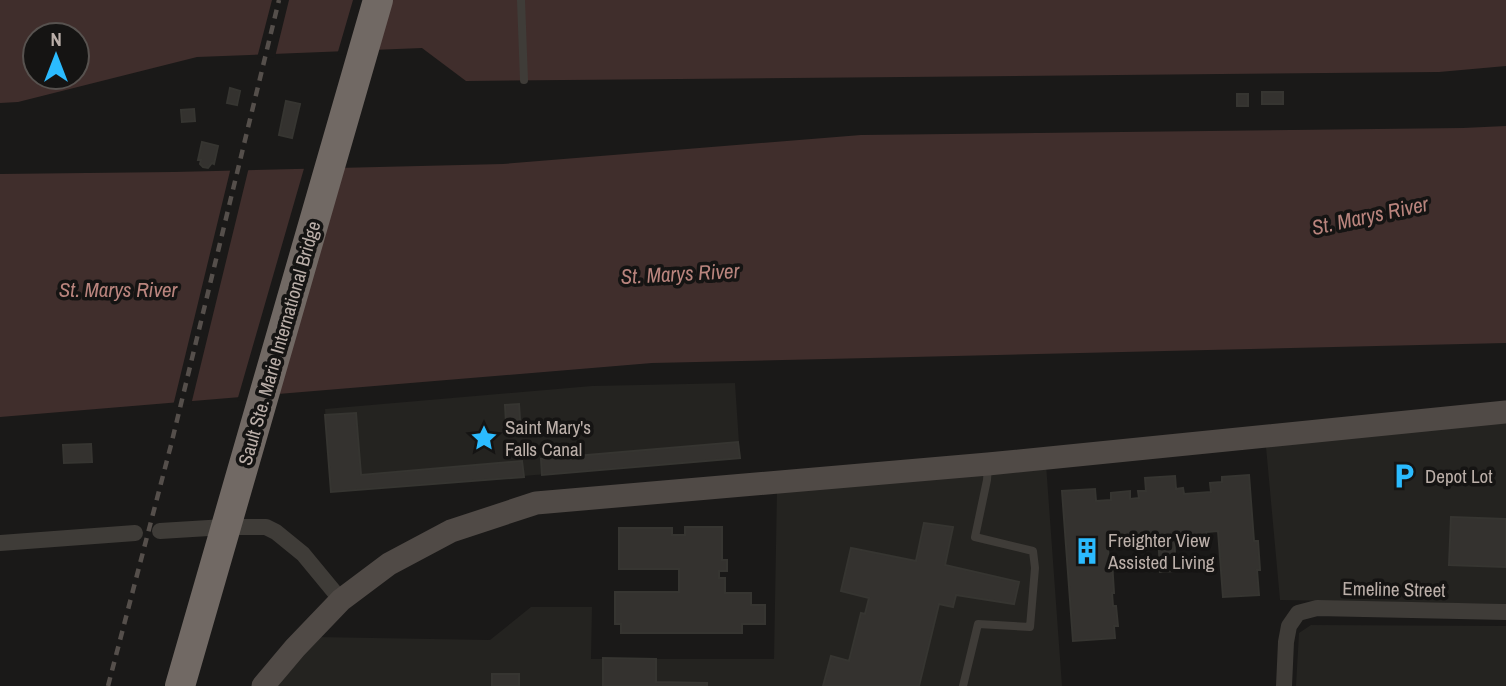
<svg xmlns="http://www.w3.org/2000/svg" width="1506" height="686" viewBox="0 0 1506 686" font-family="'Archivo Narrow',sans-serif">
<rect width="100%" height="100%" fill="#1a1918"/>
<!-- built -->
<path fill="#242320" d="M735,383L740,458L331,492L325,409L592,386Z
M1506,422V604L1280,600L1266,447Z
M1046,464L1062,686H277L316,637L490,640L531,607H592L591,659H774L777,489Z
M1311,625L1506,626V686H1296L1299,633Z"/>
<!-- water -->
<path fill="#402e2c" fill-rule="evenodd" d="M0,0H1506V66L1439,72L466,81L422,48L197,57L18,102L0,103ZM35,35H77V77H35Z
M1506,126V343L652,363L0,417V174L174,172L503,164L861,135L1463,128Z"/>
<!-- pier -->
<path fill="#1a1918" d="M272,0H289L275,57L257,58Z
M353,0H383L368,53L337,55Z
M305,165H337L272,398L237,401Z
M231,167H249L191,405L173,406Z"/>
<!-- building -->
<path fill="#34322f" stroke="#363531" stroke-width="2" d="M230,88L240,91L237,105L227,103Z
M1262,92H1283V104H1262Z
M1237,94H1248V106H1237Z
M286,101L300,104L292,138L279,135Z
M194,109L195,121L182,122L181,110Z
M202,142L218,146L214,164L212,163L208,168L203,167L200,164L201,160H198Z
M519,404L520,420L506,422L505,405Z
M356,413L361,475L522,461L524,477L331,492L325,415Z
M738,442L740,458L542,475L541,459Z
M91,444L92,462L64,463L63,445Z
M1249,475L1254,541H1258L1260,570H1257L1259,595L1223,597L1218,531L1206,532L1207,538L1185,540L1184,533L1174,534L1176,571L1160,572L1158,532L1131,534V540L1115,542V535L1107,536L1109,561H1112L1114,593H1112L1113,606H1116L1118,626H1114L1115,638L1073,641L1062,491L1095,489L1096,501L1111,500V493L1130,491V499L1139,498L1138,491H1146L1145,478L1175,476L1176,489L1183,488L1184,494L1211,492L1210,483L1222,482V477Z
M1451,517L1506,519V567L1449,565Z
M924,523L953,527L945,565L1019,582L1014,604L956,595L953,607L939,604L919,686H823L831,656L849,661L861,613L865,614L869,598L841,591L851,548L916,561Z
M685,527H722V560H727V571H719V578H725V593H751V605H765V624H742V633H621V624H615V592H679V569H619V528H672V535H685Z
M603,658L656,659V682L707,683V686H603Z
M492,674H519V686H492Z"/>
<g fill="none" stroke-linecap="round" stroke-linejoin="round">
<!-- lane -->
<path stroke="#3f3c38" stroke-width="8" d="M521,0L524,80
M963,686L978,624L1030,627L1035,568L1033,551L975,537L987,480L988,465"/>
<!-- street -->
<path stroke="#3f3c38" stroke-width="16" d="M160,531L225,527H266L276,532L303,554L341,600
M0,543L135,533
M1284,686L1286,642L1289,626L1298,613L1317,608L1506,612"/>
<!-- secondary -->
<path stroke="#504a46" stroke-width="23" d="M263,686L295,648L341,600L389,564L451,531L536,503L988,464L1506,412"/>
<!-- highway -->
<path stroke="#716964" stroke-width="30" d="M180,686L378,0"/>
<!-- rail -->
<path stroke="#554f4b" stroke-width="4.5" stroke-dasharray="9 7" stroke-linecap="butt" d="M108,686L171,445L279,0"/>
</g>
<!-- icons -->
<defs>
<symbol id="sight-bare" viewBox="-9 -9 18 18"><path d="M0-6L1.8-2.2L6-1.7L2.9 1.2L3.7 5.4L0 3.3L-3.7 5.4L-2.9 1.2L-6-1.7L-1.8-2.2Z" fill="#2bbbff" stroke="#151413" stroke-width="2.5" paint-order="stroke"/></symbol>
<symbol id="parking-bare" viewBox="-9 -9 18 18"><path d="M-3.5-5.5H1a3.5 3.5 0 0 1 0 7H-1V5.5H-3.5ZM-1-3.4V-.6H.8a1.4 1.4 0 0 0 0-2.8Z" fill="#2bbbff" stroke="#151413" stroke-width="2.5" paint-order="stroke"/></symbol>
<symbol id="building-bare" viewBox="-9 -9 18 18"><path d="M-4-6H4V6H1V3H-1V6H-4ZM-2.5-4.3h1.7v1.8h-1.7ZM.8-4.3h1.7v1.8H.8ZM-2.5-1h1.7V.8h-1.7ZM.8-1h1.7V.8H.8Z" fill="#2bbbff" stroke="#151413" stroke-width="2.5" paint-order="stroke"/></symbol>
</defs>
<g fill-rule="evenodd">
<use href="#sight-bare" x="465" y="419" width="38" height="38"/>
<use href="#parking-bare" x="1385" y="457" width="38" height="38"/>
<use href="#building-bare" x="1068" y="532" width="38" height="38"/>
</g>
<g text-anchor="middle" stroke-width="7" stroke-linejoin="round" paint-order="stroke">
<!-- street labels -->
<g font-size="19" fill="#bbafa9" stroke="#151413">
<text transform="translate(279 343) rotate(-74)" y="7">Sault Ste. Marie International Bridge</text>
<text transform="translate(1394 589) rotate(1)" y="7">Emeline Street</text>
</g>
<!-- poi labels -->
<g font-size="19" fill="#bbafa9" stroke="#151413" text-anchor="start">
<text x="505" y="434">Saint Mary's<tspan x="505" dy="22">Falls Canal</tspan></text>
<text x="1425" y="483">Depot Lot</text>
<text x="1108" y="547">Freighter View<tspan x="1108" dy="22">Assisted Living</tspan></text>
</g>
<!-- water labels -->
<g font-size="21" font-style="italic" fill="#b9847d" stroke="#151413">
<text transform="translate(1370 216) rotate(-12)" y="7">St. Marys River</text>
<text transform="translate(680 274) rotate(-3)" y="7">St. Marys River</text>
<text x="118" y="297">St. Marys River</text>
</g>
</g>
<!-- north arrow -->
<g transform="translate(56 56)"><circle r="33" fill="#151413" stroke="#57524f" stroke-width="2"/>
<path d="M0-5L12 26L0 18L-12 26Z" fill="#2bbbff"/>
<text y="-10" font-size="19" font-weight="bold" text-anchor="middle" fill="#bbafa9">N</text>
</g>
</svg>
